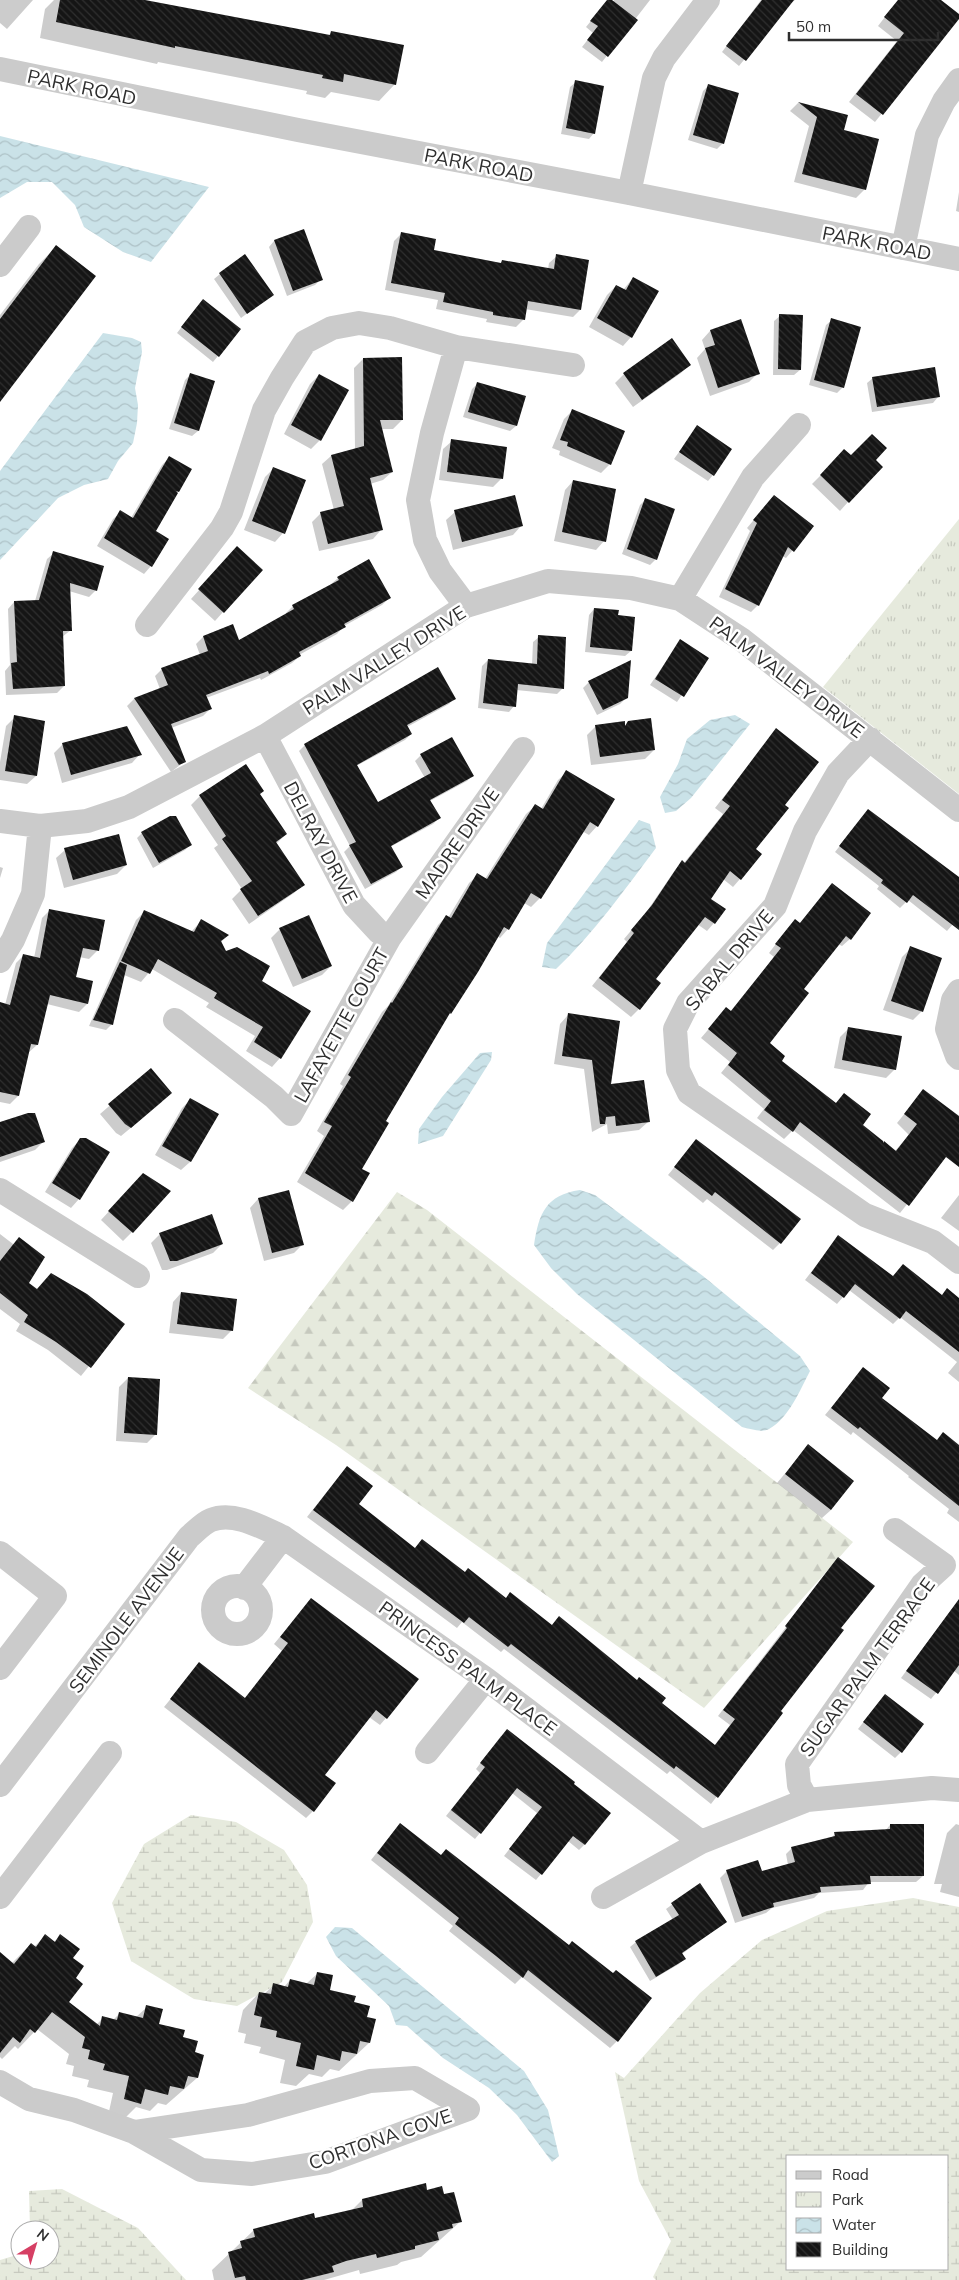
<svg xmlns="http://www.w3.org/2000/svg" width="959" height="2280" viewBox="0 0 959 2280" font-family="Mulish,sans-serif">
<defs>
<pattern id="forest-firs" width="22" height="20" patternUnits="userSpaceOnUse" patternTransform="scale(1.25)"><rect width="22" height="20" fill="#e6eadd"/><path d="M5 1l3.5 6h-7zM16 11l3.5 6h-7z" fill="#c6c9be"/></pattern>
<pattern id="wetland-marsh" width="20" height="14" patternUnits="userSpaceOnUse" patternTransform="scale(1.25)"><rect width="20" height="14" fill="#e6eadd"/><path d="M1 5h8M5 5V1M11 12h8M15 12V8" fill="none" stroke="#c6c9be"/></pattern>
<pattern id="park-tufts" width="24" height="20" patternUnits="userSpaceOnUse" patternTransform="scale(1.25)"><rect width="24" height="20" fill="#e6eadd"/><path d="M3 7l-1-3M5 7V3M7 7l1-3M15 17l-1-3M17 17v-4M19 17l1-3" fill="none" stroke="#c6c9be"/></pattern>
<pattern id="water-waves" width="16" height="10" patternUnits="userSpaceOnUse" patternTransform="scale(1.25)"><rect width="16" height="10" fill="#cae2e8"/><path d="M0 5q4-4 8 0t8 0" fill="none" stroke="#aec2c7"/></pattern>
<pattern id="building-back-hatch" width="6" height="6" patternUnits="userSpaceOnUse" patternTransform="scale(1.25)"><rect width="6" height="6" fill="#151515"/><path d="M-1 5l2 2M0 0l6 6M5-1l2 2" fill="none" stroke="#2f2f2f"/></pattern>
</defs>
<rect width="100%" height="100%" fill="#fff"/>
<!-- forest -->
<path fill="url(#forest-firs)" d="M397,1192L427,1210L853,1542L704,1708L336,1445L248,1388Z"/>
<!-- wetland -->
<path fill="url(#wetland-marsh)" fill-rule="evenodd" d="M191,1815L236,1822L284,1850L307,1885L313,1922L282,1982L237,2006L194,1999L131,1961L112,1903L144,1844Z
M913,1898L959,1907V2280H656L653,2277L671,2241L639,2181L615,2072L624,2078L700,1993L762,1940L827,1911ZM948,2156V2269H788V2156Z
M62,2189L138,2228L186,2280H0V2260L20,2254V2260H50V2230H30L29,2191Z"/>
<!-- park -->
<path fill="url(#park-tufts)" d="M959,519V794L823,687Z"/>
<!-- water -->
<path fill="url(#water-waves)" d="M0,136L209,187L151,262L123,252L84,227L75,205L52,182H27L0,198Z
M103,333L132,338L141,342L142,352L135,388L138,405L137,423L133,443L118,461L108,479L84,485L58,498L0,560V471Z
M735,715L750,724L691,798L676,811L665,813L660,797L678,764L687,739L710,720Z
M639,820L650,824L656,848C625,889 594,933 556,969L542,967L547,943Z
M492,1052L491,1060L443,1136L418,1144L419,1129L442,1097L480,1053Z
M580,1190L595,1195L703,1276L800,1356L810,1371C800,1390 789,1418 769,1429C761,1433 751,1429 742,1427L577,1294L551,1268L534,1245C539,1213 546,1195 580,1190Z
M335,1927L352,1928L524,2071L548,2110L559,2156L552,2162L517,2115L489,2088L443,2058L407,2026L396,2025L389,2006L336,1956L326,1937Z"/>
<!-- shadow -->
<path fill="#0003" d="M0,0H33L7,29L0,23Z
M54,0H141L328,36L332,32L395,84L379,101L331,92L325,98L306,94L307,91L158,62L157,64L40,38L45,9Z
M608,0L613,2L614,0H650L602,62L582,47L593,33L586,27Z
M761,0H795L784,10L739,66L722,52Z
M898,0H939L959,17L875,122L849,102L897,41L878,26Z
M576,82L594,133L589,139L561,134L570,87Z
M709,85L723,143L717,149L688,140L703,91Z
M798,103L846,116L843,131L865,189L856,198L794,182L809,126L790,111Z
M959,192V212L956,211Z
M303,231L321,279L315,285L287,296L269,247L274,241Z
M401,234L433,251L499,264L502,262L548,269L549,263L557,256L580,310L573,317L525,309L524,319L516,327L486,322L487,319L436,309L438,300L385,290L394,241Z
M56,247L0,400V315L39,264Z
M220,274L272,295L241,318L214,279Z
M633,278L631,337L623,346L589,327L607,295L616,286L623,290Z
M197,307L218,356L213,362L177,333Z
M780,316L800,370L794,375H773L774,321Z
M832,320L843,387L837,393L809,385L826,325Z
M740,321L758,373L749,382L710,396L697,358L705,349L702,340L710,331Z
M672,340L689,365L681,373L633,407L615,383L624,374Z
M363,359L402,420L393,429H381L392,472L383,480L370,484L381,530L373,539L319,551L312,522L321,513L334,510L322,464L331,456L355,449L354,368Z
M190,375L213,382L198,431L192,436L169,429L185,380Z
M319,375L320,440L311,449L284,434L310,384Z
M873,378L938,397L933,403L872,412L867,383Z
M478,383L524,397L516,426L510,431L463,417L472,389Z
M573,410L610,464L601,473L559,455L560,451L552,448L564,419Z
M697,427L713,475L708,481L674,459Z
M452,441L502,478L493,487L439,480L443,449Z
M851,457L874,460L848,502L840,511L812,484L836,460Z
M169,458L178,491L154,532L151,566L144,574L97,546L113,519L121,512L131,518L162,465Z
M274,468L283,533L275,542L244,530L265,477Z
M573,481L604,541L596,550L554,541L565,490Z
M774,496L812,527L786,558L782,556L758,605L751,612L719,597L750,531L747,528Z
M646,499L656,559L650,565L622,554L640,505Z
M455,512L521,526L513,535L453,550L446,520Z
M54,553L96,590L89,597L69,591L71,630L62,637L64,686L57,693L6,695L5,671L10,665L8,609L14,602L35,601L47,559Z
M229,557L223,612L215,621L191,599Z
M338,578L389,598L382,605L344,626L337,634L299,655L300,656L292,663L261,680L260,678L206,698L210,709L203,716L171,728L184,762L171,772L127,706L134,699L160,689L155,676L162,669L200,655L196,644L203,637L232,626L238,641L286,615V613L293,606L330,585Z
M594,609L617,616L631,651L625,656L585,652L589,615Z
M539,637L563,688L557,694L516,690L514,706L509,712L478,708L482,666L488,660L532,665L533,642Z
M680,641L707,658L677,702L650,685Z
M589,682L626,698L620,704L597,715L583,688Z
M454,698L449,704L407,727L411,734L405,740L356,766L377,804L425,778L415,761L421,755L472,776L467,781L430,801L439,818L433,824L390,847L401,867L396,872L365,889L344,852L350,846L299,751L305,745Z
M15,717L36,776L27,784L0,780V762L6,726Z
M629,722L654,750L645,759L591,765L587,735L596,726L624,727Z
M776,730L784,805L755,850L740,879L733,887L723,879L710,900L714,923L707,931L697,924L654,979L639,1009L631,1017L592,986L627,942L624,939L645,914L675,870L682,862L684,863L723,814L715,808Z
M63,744L140,754L132,763L62,783L54,753Z
M245,766L259,794L286,834L276,844L303,885L294,893L249,924L232,899L242,889L214,848L218,845L191,805L200,796Z
M567,772L597,826L589,835L582,831L540,898L531,907L524,903L508,929L500,938L497,936L450,1013L445,1019L384,1121L360,1169L352,1201L343,1210L297,1182L324,1136L317,1131L343,1086L340,1084L382,1012L388,1006L438,925L446,917L448,918L469,883L478,875L485,879L526,814L535,806L541,809L558,780Z
M863,816L959,877V917L947,931L908,900L900,908L877,889L879,886L835,852Z
M142,833L190,845L185,850L153,868L137,838Z
M65,850L126,865L117,874L64,888L56,858Z
M0,867L3,868L0,878Z
M832,884L850,939L842,946L838,944L802,989L768,1043L780,1061L835,1104L844,1095L861,1125L881,1146L895,1151L909,1135L897,1123L923,1091L959,1117V1150L945,1157L900,1213L793,1130L784,1139L757,1118L764,1109L721,1073L730,1062L701,1038L719,1017L730,1012L774,957L769,953L788,928L799,924Z
M50,910L97,951L89,959L79,957L74,978L91,982L87,1004L79,1012L47,1004L37,1045L28,1053L18,1096L10,1104L0,1102V1003L5,1005L16,963L24,955L34,958L42,918Z
M145,911L191,932L201,921L227,936L220,943L280,1058L272,1067L246,1051L255,1036L206,1007L209,1003L152,969L141,982L124,975L112,1024L106,1030L89,1026L136,920Z
M280,929L331,966L322,975L293,987L271,938Z
M911,948L940,958L921,1012L913,1020L883,1010L902,957Z
M568,1015L609,1085L648,1122L639,1130L608,1134L607,1124L592,1132L584,1069L554,1064L560,1024Z
M849,1028L895,1069L886,1078L834,1068L840,1037Z
M151,1070L162,1102L121,1136L116,1133L100,1114Z
M191,1099L217,1114L190,1162L181,1170L155,1155L182,1108Z
M0,1124L44,1141L35,1150L0,1162Z
M81,1139L79,1199L71,1208L45,1192L72,1148Z
M696,1141L780,1243L773,1250L707,1199L703,1203L668,1175Z
M135,1183L132,1232L123,1241L101,1220Z
M288,1192L303,1244L294,1253L264,1261L250,1208L258,1199Z
M959,1195V1231L941,1218Z
M0,1234L13,1244L28,1283L37,1290L123,1324L81,1376L48,1350L16,1331L20,1324L0,1309Z
M160,1234L222,1244L213,1253L167,1270H162L151,1243Z
M838,1237L893,1277L942,1296L959,1299V1382L948,1373L957,1362L900,1317L893,1324L849,1290L837,1304L805,1280Z
M181,1293L232,1330L223,1339L169,1333L173,1302Z
M863,1369L881,1398L936,1441L959,1446V1522L947,1513L949,1509L908,1477L909,1476L853,1432L851,1435L825,1415Z
M128,1378L156,1434L147,1443L116,1441L119,1387Z
M808,1446L831,1510L822,1518L777,1483Z
M341,1474L357,1504L414,1549L422,1540L465,1573L551,1626L559,1617L660,1703L714,1746L730,1725L718,1716L838,1559L840,1629L779,1712L781,1713L711,1804L670,1771L667,1774L504,1649L501,1652L462,1622L457,1628L307,1517Z
M311,1599L386,1718L380,1725L369,1717L323,1775L313,1811L306,1818L164,1707L199,1664L244,1699L282,1651L274,1644Z
M952,1609L959,1614V1675L954,1671L931,1699L901,1678Z
M880,1701L901,1752L895,1758L858,1729Z
M501,1736L585,1844L579,1850L568,1841L536,1880L504,1856L537,1813L512,1793L475,1839L446,1816L480,1773L476,1769Z
M956,1824L959,1825V1897L940,1892L942,1884H934L947,1833Z
M890,1825L923,1876L916,1882H869L863,1890L819,1893L814,1898L772,1908L766,1913L735,1923L720,1878L727,1871L761,1872L788,1865L786,1854L792,1848L830,1839L835,1834L885,1831Z
M394,1831L440,1856L617,2041L610,2048L522,1977L515,1984L449,1931L453,1926L371,1860Z
M700,1884L726,1921L682,1954L684,1959L679,1964L650,1981L630,1947L636,1942L673,1920L666,1909Z
M45,1936L54,1942L60,1936L71,1958L74,1978L67,2002L96,2025L103,2018L113,2020L119,2014L135,2018L147,2007L157,2025L182,2038L194,2053L197,2078L166,2105L158,2103L150,2111L136,2107L123,2120L108,2116L113,2093L87,2087L89,2080L72,2076L74,2066L66,2064L69,2054L37,2029L18,2049L15,2046L2,2059L0,2057V1959L12,1963L31,1944L34,1947Z
M318,1973L328,1991L353,2003L369,2043L339,2071L330,2069L322,2077L309,2074L296,2086L280,2083L285,2060L259,2053L261,2047L244,2043L246,2034L238,2032L243,2010L259,1993L264,1994L274,1985L284,1987L290,1980L306,1984Z
M427,2191L443,2196L461,2221L421,2257L401,2262L397,2265L360,2274L359,2270L324,2280H214L212,2270L254,2230L314,2220L351,2211L362,2200Z"/>
<!-- building -->
<path fill="url(#building-back-hatch)" d="M60,0H145L330,35L331,31L404,45L396,85L344,74L343,82L322,78L323,75L175,46V48L56,22Z
M607,0H612L638,20L608,57L587,40L598,26L590,21Z
M762,0H794L746,61L726,46Z
M898,0H941L959,14V19L883,115L856,94L904,33L884,17Z
M575,80L604,86L595,134L566,128Z
M708,84L739,93L724,144L693,135Z
M798,102L848,115L844,130L879,139L866,190L802,174L817,117Z
M304,229L323,280L293,291L274,240Z
M401,232L436,239L434,250L501,263L502,260L554,269L556,254L589,260L581,310L528,301L525,320L493,315V312L443,302L445,293L391,283Z
M56,245L96,276L0,402V319Z
M245,254L274,295L247,314L219,273Z
M633,277L659,291L632,338L597,318L616,285L626,290Z
M203,299L241,329L219,357L181,327Z
M779,314L803,315L801,370L778,369Z
M831,318L861,327L844,388L814,380Z
M741,319L760,374L718,388L705,348L715,345L710,330Z
M672,338L691,365L642,400L623,373Z
M402,357L403,420H380L393,472L370,478L383,530L328,544L320,512L344,506L331,455L364,446L363,358Z
M935,367L940,397L877,407L872,377Z
M190,373L215,381L199,431L174,423Z
M319,374L349,390L321,441L291,425Z
M477,382L526,396L517,426L468,412Z
M572,409L625,431L611,465L567,446L568,442L560,440Z
M697,425L732,449L714,476L679,452Z
M872,434L887,448L876,460L883,467L849,503L820,475L844,449L851,455Z
M451,439L507,447L503,479L447,472Z
M169,456L192,469L179,492L176,491L178,493L156,531L169,539L152,567L104,538L120,510L133,518Z
M273,467L306,480L285,534L252,521Z
M573,480L616,489L606,542L562,532Z
M515,495L523,526L462,542L454,510Z
M774,495L814,526L794,552L788,547L759,606L725,589L757,523L753,520Z
M645,498L675,509L657,560L627,549Z
M237,546L263,570L224,613L198,589Z
M53,551L104,566L97,591L70,583L72,631H63L65,686L13,689L11,663L17,662L14,601L39,600Z
M369,559L391,598L344,624L346,627L299,652L301,656L269,674L268,671L206,695L212,709L171,724L186,762L179,765L134,698L168,685L161,668L208,651L203,636L233,624L239,640L294,609L292,605L339,580L337,577Z
M594,608L619,610L618,615L635,617L632,651L590,647Z
M538,635L566,637L564,689L518,684L516,707L483,703L488,659L537,664Z
M680,639L709,658L684,697L655,679Z
M631,660L628,698L603,710L588,681Z
M438,667L456,699L407,725L412,734L357,765L378,802L431,773L420,754L452,737L474,776L430,800L441,818L391,846L403,867L371,884L349,845L356,842L304,744Z
M14,715L45,721L37,776L5,771Z
M651,718L655,750L600,757L595,725L625,721V726L628,721Z
M127,726L142,755L71,775L62,743Z
M776,728L819,762L785,805L789,808L756,849L762,854L741,880L730,871L711,899L726,909L715,924L705,917L656,979L661,983L640,1010L599,978L634,933L631,930L652,905L682,860L685,863L730,806L722,800Z
M246,764L264,791L260,794L287,834L276,842L305,885L258,916L240,889L252,881L222,839L226,836L199,795Z
M566,770L615,799L598,827L590,822L541,899L531,893L509,930L504,927L478,972L451,1014L450,1013L386,1121L389,1123L362,1169L370,1173L353,1202L305,1173L332,1126L324,1122L351,1077L348,1075L391,1002L392,1003L446,915L451,918L477,873L487,879L535,804L543,809Z
M868,809L959,877V930L913,895L907,903L881,883L883,880L839,846Z
M170,816H176L192,845L159,863L141,832Z
M119,834L127,865L73,880L64,848Z
M832,883L871,913L851,940L846,936L804,989L809,993L770,1043L785,1056L782,1061L836,1103L844,1093L871,1114L863,1125L883,1141V1143L884,1141L896,1151L917,1124L904,1114L923,1089L959,1116V1167L946,1157L909,1206L800,1122L793,1132L764,1110L771,1101L728,1065L737,1053L708,1029L726,1007L731,1011L781,948L775,944L795,919L800,923Z
M49,909L105,920L99,951L83,948L76,977L93,981L88,1004L50,995L38,1045L31,1044L19,1096L0,1092V1002L10,1005L23,954L40,958Z
M144,910L194,932L201,919L229,935L221,941L226,951L237,947L270,966L262,981L311,1011L281,1059L254,1042L263,1027L214,998L217,993L158,959L150,974L121,961Z
M309,915L332,966L302,979L279,928Z
M910,946L942,958L923,1012L891,1001Z
M120,962L127,965L113,1025L93,1020Z
M568,1013L620,1021L611,1084L644,1080L650,1122L616,1126L615,1116L606,1117L605,1124H600L592,1060L562,1056Z
M848,1027L902,1036L896,1070L842,1060Z
M151,1068L172,1093L131,1128L125,1124L108,1104Z
M190,1098L219,1114L191,1162L162,1146Z
M28,1113H35L45,1142L0,1157V1122Z
M80,1138H86L110,1152L80,1200L52,1183Z
M696,1139L801,1219L781,1244L715,1192L712,1196L674,1167Z
M143,1173L171,1191L133,1233L108,1211Z
M289,1190L304,1245L272,1253L258,1198Z
M212,1214L223,1244L177,1261H170L159,1233Z
M838,1235L893,1276L903,1264L942,1295L947,1288L959,1298V1352L906,1311L900,1319L855,1284L844,1298L811,1273Z
M19,1237L45,1257L29,1283L37,1289L51,1273L87,1294L125,1324L91,1368L56,1342L24,1322L28,1315L0,1293V1261Z
M181,1292L237,1299L233,1331L177,1324Z
M863,1367L890,1388L882,1398L937,1440L943,1432L959,1445V1506L860,1427L858,1429L831,1408Z
M128,1377L160,1379L157,1435L124,1433Z
M808,1444L854,1481L831,1510L785,1474Z
M347,1466L373,1486L359,1504L415,1548L422,1539L465,1572L468,1568L506,1598L510,1592L552,1625L559,1616L637,1680L639,1677L666,1698L662,1703L715,1745L735,1719L723,1710L787,1628L785,1626L838,1557L875,1586L841,1628L844,1630L781,1711L783,1713L718,1798L676,1766L674,1769L511,1644L508,1647L469,1617L464,1623L313,1510Z
M311,1598L419,1679L387,1719L376,1710L325,1775L336,1783L314,1812L170,1699L199,1662L245,1698L288,1643L280,1637Z
M959,1599V1665L938,1694L906,1671Z
M885,1694L924,1724L902,1753L863,1722Z
M507,1729L575,1782L574,1784L611,1813L585,1845L573,1836L542,1875L509,1849L542,1807L517,1788L481,1834L451,1810L485,1767L480,1763Z
M400,1823L441,1855L446,1849L569,1945L572,1941L613,1973L616,1970L652,1998L618,2042L528,1970L523,1978L496,1956L455,1924L459,1918L377,1853Z
M890,1824H924V1876H870L871,1884L820,1887L821,1892L773,1903L774,1907L742,1917L726,1870L758,1860L762,1871L795,1862L791,1847L835,1836L834,1832L890,1829Z
M700,1883L727,1922L682,1953L686,1959L656,1977L635,1941L679,1915L671,1903Z
M45,1934L55,1942L60,1934L80,1949L73,1958L84,1966L76,1978L83,1984L69,2002L100,2026L102,2016L117,2020L119,2012L143,2018L146,2005L163,2009L159,2024L185,2030L183,2037L198,2041L195,2052L204,2055L198,2078L188,2076L184,2089L170,2086L168,2095L145,2089L141,2104L124,2099L129,2076L103,2070L105,2064L88,2059L90,2050L82,2048L85,2037L52,2012L35,2033L30,2029L20,2043L13,2037L0,2053V1952L14,1964L31,1943L36,1947Z
M317,1972L333,1975L330,1990L356,1996L354,2002L370,2006L367,2017L376,2019L370,2043L360,2041L357,2054L342,2051L340,2061L317,2055L314,2070L296,2066L301,2043L276,2037L277,2031L260,2027L262,2017L254,2015L259,1992L271,1994L273,1983L288,1987L290,1979L314,1985Z
M426,2183L427,2190L442,2186L444,2194L454,2192L462,2222L452,2224L453,2228L437,2232L439,2240L415,2246V2249L377,2258L376,2254L346,2261L332,2266L334,2272L302,2280H246L245,2276L235,2278L228,2252L242,2248L240,2241L255,2237L253,2229L314,2213L315,2218L363,2207L362,2199Z"/>
<g fill="none" stroke-linecap="round" stroke-linejoin="round">
<!-- minor -->
<path stroke="#cbcbcb" stroke-width="24" d="M0,69L298,130L629,193L959,259
M629,193L654,78L664,58L708,0
M903,248L927,135L944,101L959,80
M0,265L29,227
M456,347L432,433L418,500L425,540L440,571L466,606
M680,599L753,477L799,425
M147,625L222,528L231,512L264,410L282,378L305,342L332,328L359,323L390,328L456,347L573,365
M265,736L354,905L379,932L390,937
M870,739L838,773L805,831L775,906L688,1003L675,1029L678,1070L689,1093L865,1215L933,1242L959,1262
M0,821L40,826L87,821L129,807L265,736L466,606L548,581L631,588L680,599L741,639L959,810
M0,961L13,940L33,894L40,826
M959,991L953,1000L947,1029L957,1056L959,1058
M175,1020L274,1097L291,1114L390,937L523,749
M0,1190L138,1276
M0,1553L55,1596L0,1668
M213 1610a24 24 0 1 1 48 0a24 24 0 1 1-48 0Z
M244,1588L283,1537L486,1679L701,1842
M427,1752L486,1679
M0,1785L189,1537C195,1532 203,1523 211,1520C234,1511 261,1527 283,1537
M807,1800L799,1785L797,1764L922,1585L944,1565L895,1530
M0,1897L110,1753
M603,1897L701,1842L807,1800L932,1788L959,1790
M0,2082L29,2099L74,2110L134,2132L201,2170L252,2174L325,2162L468,2109L415,2078L370,2081L248,2115L134,2132"/>
</g>
<g text-anchor="middle" stroke-width="5" stroke-linejoin="round" paint-order="stroke">
<!-- street labels -->
<g font-size="19" fill="#2e2e2e" stroke="#fff">
<text transform="translate(82 87) rotate(12)" y="7">PARK ROAD</text>
<text transform="translate(479 165) rotate(11)" y="7">PARK ROAD</text>
<text transform="translate(877 243) rotate(11)" y="7">PARK ROAD</text>
<text transform="translate(384 660) rotate(-32)" y="7">PALM VALLEY DRIVE</text>
<text transform="translate(787 677) rotate(37)" y="7">PALM VALLEY DRIVE</text>
<text transform="translate(321 842) rotate(62)" y="7">DELRAY DRIVE</text>
<text transform="translate(457 843) rotate(-55)" y="7">MADRE DRIVE</text>
<text transform="translate(729 960) rotate(-50)" y="7">SABAL DRIVE</text>
<text transform="translate(341 1025) rotate(-61)" y="7">LAFAYETTE COURT</text>
<text transform="translate(126 1620) rotate(-53)" y="7">SEMINOLE AVENUE</text>
<text transform="translate(867 1667) rotate(-54)" y="7">SUGAR PALM TERRACE</text>
<text transform="translate(468 1668) rotate(36)" y="7">PRINCESS PALM PLACE</text>
<text transform="translate(380 2139) rotate(-19)" y="7">CORTONA COVE</text>
</g>
</g>
<!-- legend -->
<rect x="786" y="2155" width="162" height="115" fill="#ffffff" stroke="#ababab"/>
<rect x="796" y="2171" width="25" height="8" fill="#cbcbcb" stroke="#ababab"/>
<text x="832" y="2180" font-size="15" fill="#2e2e2e">Road</text>
<rect x="796" y="2192" width="25" height="15" fill="url(#park-tufts)" stroke="#ababab"/>
<text x="832" y="2205" font-size="15" fill="#2e2e2e">Park</text>
<rect x="796" y="2218" width="25" height="15" fill="url(#water-waves)" stroke="#ababab"/>
<text x="832" y="2230" font-size="15" fill="#2e2e2e">Water</text>
<rect x="796" y="2242" width="25" height="15" fill="url(#building-back-hatch)" stroke="#ababab"/>
<text x="832" y="2255" font-size="15" fill="#2e2e2e">Building</text>
<!-- north arrow -->
<g transform="translate(35 2245) rotate(38)"><circle r="24" fill="#ffffff" stroke="#ababab"/>
<path d="M0-4L9 19L0 12L-9 19Z" fill="#d63f64"/>
<text y="-8" font-size="14" font-weight="bold" text-anchor="middle" fill="#2e2e2e">N</text>
</g>
<!-- scale -->
<path d="M789 32v8h149v-8" fill="none" stroke="#2e2e2e" stroke-width="2.5"/>
<text x="796" y="32" font-size="15" fill="#2e2e2e" stroke="#ffffff" stroke-width="4" paint-order="stroke">50 m</text>
</svg>
